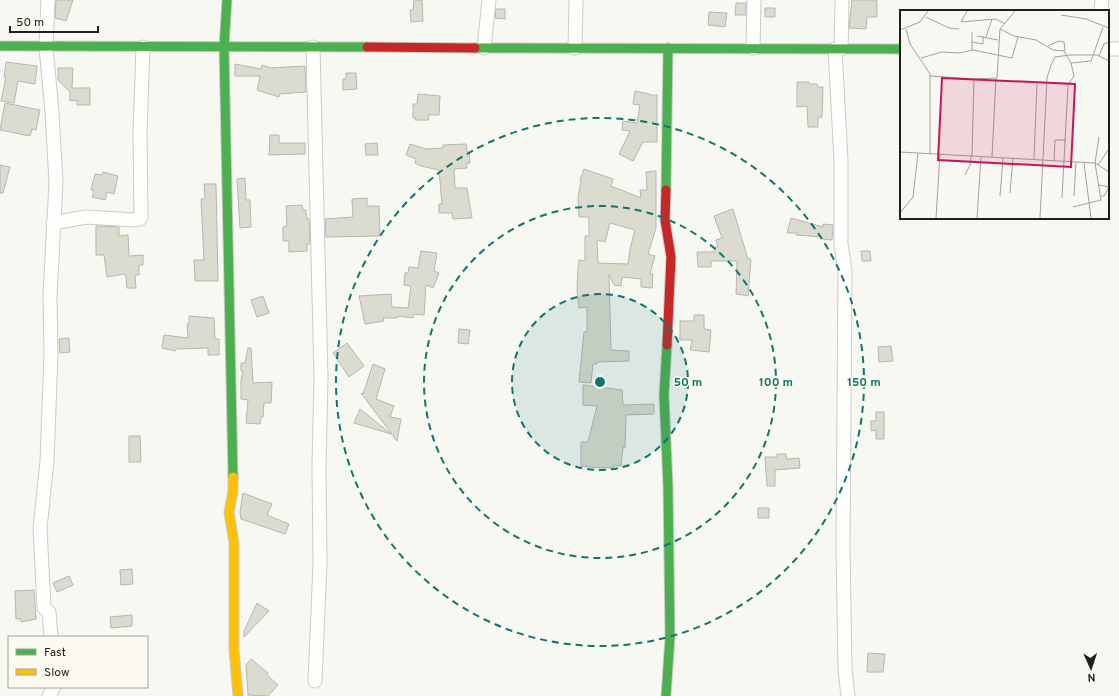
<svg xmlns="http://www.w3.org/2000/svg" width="1119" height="696" viewBox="0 0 1119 696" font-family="Overpass,sans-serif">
<rect width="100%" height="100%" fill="#f8f8f3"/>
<!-- building -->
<path fill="#dcdbd0" stroke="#b6b5b2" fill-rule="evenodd" d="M56,0H73L66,21L55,18Z
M414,0H422L423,21L411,22L410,10H413Z
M852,0H877V17H867L866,29L849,28Z
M736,3H746V15H735Z
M765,8H775V17H765Z
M496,9H505V19L495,18Z
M709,12L727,13L725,27L708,25Z
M6,62L37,66L35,84L18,81L14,103L1,101L6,77H4Z
M235,64L261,69L262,65L271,68L305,66L306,92L279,94V97L257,90L260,76H235Z
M58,68H73L72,88H90V105H77V100L70,101V92L58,80Z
M346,73H356L357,89L343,90V79H346Z
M797,82H809V84H817L818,87H823L822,117L818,118V127H808L807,106L797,107Z
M635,91L649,94V95H657V142H643L633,161L619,154L630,131L622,130L623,121L637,123L640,105L633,104Z
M418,94L440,96L439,115H428L429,120H415L416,118H413V104H417Z
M5,103L40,110L36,130L32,129L30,136L0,130Z
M270,135H279V143H305V154L269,155Z
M377,143L378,155H366L365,144Z
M410,144L426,149L443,148V145L466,144L467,152H469L470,163H467V168L454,169L455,188H467L472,218L453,219L452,213H439V204H442L439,170L421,166L415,163L416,159L406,155Z
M0,165L10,167L3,193H0Z
M584,169L613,179L611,186L641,198L640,190H647L646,172L656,171V228L648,254L655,256L650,274H653L652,288L641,287V279L622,277L621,286L614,285L609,274L611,350L629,351V361L597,362V364H593L591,383L579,382L584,332H587V307L579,308L577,290L578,269L579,260L585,261V236H589V217H579L578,197L581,181L580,180ZM610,223L635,230L630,249L628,264L598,263L597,240L605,242Z
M103,172L118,176L114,194L107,192L105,200L92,197L94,191L91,190L95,174L102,175Z
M245,178L246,200H250L251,227L240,228L237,179Z
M204,184H216L218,281H195L194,260H204L201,199H205Z
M367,198V206H379L380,236L326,237L325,219L353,217L352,199Z
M302,205L303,210H306L307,219H309L310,244H307V251L289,252V241H283V227L287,226L286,206Z
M733,209L748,259H751L748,296L736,294L737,261H711V267H698L697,252H715V247H718L716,240L722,238L714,216Z
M791,218L823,227V224L833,225L832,240L822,239V237L796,235L797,233H787Z
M96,226L119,227V236L128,235L129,256L143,255V265H139V275H135L136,288H127L126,276L124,274L107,277L104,255H96Z
M421,251L437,253L434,271L439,273L433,288L426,285L424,315L413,314V318L397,316V318H383L384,321L365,324L359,296L391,294L392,307L408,308L411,286L404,285L405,273H408L409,267L418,268Z
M861,251H870L871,261H862Z
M263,296L269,313L257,317L251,300Z
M694,315H704V329L711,330L709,352L690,350L692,340H680V321H694Z
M189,316L214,318L215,339H219V355H208V348L176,349L175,351L162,348L164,335L188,338L187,324H189Z
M459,329L470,330L468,344L458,343Z
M69,338L70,352L60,353L59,339Z
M347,343L364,366L349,377L333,353Z
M891,346L893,361L879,362L878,347Z
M248,348H251L253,383L272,382L271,403H264L263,417H261L260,424L246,423L248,400L241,399V379L243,371H241V363H245Z
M373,364L385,369L376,399L394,406L390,417L401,419L397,441L361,393L363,394Z
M583,385L622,390L623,405L654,404V414L626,415L625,448L623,447L621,466L614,465V467L603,468L581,466V442H588L597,406L583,405Z
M360,409L391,434L354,423Z
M876,412H884V439H876V430L871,431V421H876Z
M129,436H140L141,462H129Z
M777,454H786L787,459L799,458L800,468L775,470V486H767L765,457H777Z
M243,493L272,504L267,515L289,524L285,534L241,519L240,512Z
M758,508H769V518H758Z
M132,569L133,584L121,585L120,570Z
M69,576L73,585L57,592L53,583Z
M34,590L36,619L21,622V619H16L15,591Z
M257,603L269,611L244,637V631Z
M132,615V626L111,628L110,617Z
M868,653L885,654L883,672H867Z
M251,659L268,673L267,675L278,685L268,696L248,695L246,665Z"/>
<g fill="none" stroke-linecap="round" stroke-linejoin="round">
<defs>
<path id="street" d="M48,0L46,47L52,112L56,182L50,296L51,355L47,461L40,528L44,608L49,612L51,637
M1101,11L1102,0
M313,47L321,377L319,466L320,564L315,681
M484,48L489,0
M575,48L576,0
M753,48L754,0
M835,49L841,161V244L845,271L843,548L845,669L848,696
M841,49L842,0
M1108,49H1119
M53,223L86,217L135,220L140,219L141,217L140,132L143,47
M49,696L54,687"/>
<path id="fast" d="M227,0L224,47L233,477
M0,46L367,47
M475,48L901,49
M666,190L668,48
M666,696L670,637L668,486L664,395L667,345"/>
<path id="slow" d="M233,477V491L229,512L234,543V649L238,696"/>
<path id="jam" d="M367,47L475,48
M666,190L665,220L671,257L667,345"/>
</defs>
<!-- street casing -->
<use href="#street" stroke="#cbcbc7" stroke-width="15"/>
<!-- fast casing -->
<use href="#fast" stroke="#cbcbc7" stroke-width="11"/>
<!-- slow casing -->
<use href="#slow" stroke="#cbcbc7" stroke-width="11"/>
<!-- jam casing -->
<use href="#jam" stroke="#cbcbc7" stroke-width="11"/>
<!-- street -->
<use href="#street" stroke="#fefefd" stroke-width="13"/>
<!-- fast -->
<use href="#fast" stroke="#4caf50" stroke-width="9"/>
<!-- slow -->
<use href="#slow" stroke="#ffc107" stroke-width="9"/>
<!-- jam -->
<use href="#jam" stroke="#c62828" stroke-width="9"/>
</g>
<!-- distance rings -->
<circle cx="600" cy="382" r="88" fill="#0f766e" fill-opacity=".12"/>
<g fill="none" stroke="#0f766e" stroke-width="2" stroke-dasharray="7 5">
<circle cx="600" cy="382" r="88"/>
<circle cx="600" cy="382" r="176"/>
<circle cx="600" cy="382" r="264"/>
</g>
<!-- overview -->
<g transform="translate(900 10)">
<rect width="209" height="209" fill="#f8f8f3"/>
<path fill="none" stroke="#a2a19d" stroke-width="1" d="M67,1L61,12L95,9L104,13M161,5L186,9L209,18M26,7L49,18L59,19M6,19L10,34L30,64V144M100,19L114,26L136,30L153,40L164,41L171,53L174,66L168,75L162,188M0,20L20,12L28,1M72,22V40M77,26L98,30M86,27L92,9M72,32L83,34V26M148,36L159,31L164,32L165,41M199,46L204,34L209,32M21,48L42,42L60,43L73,40L112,48L118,27M171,53L191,51L203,17M30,66L74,69L97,68L100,19L115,1M0,142L195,153L209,162M72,146L74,69M92,147L96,68M134,149L137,74M154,151L155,130H166M184,153L191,208M198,155L209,139M65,165L70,155L71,146M199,175L209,177L204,186H200M110,183L113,148M100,186L103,148M174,186L176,152M173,197L201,190L195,153L199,127M0,203L13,187L18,143M36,208L40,144M77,208L81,147M140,208L147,68L151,55L155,47L170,45H197L209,51"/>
<path fill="#c2185b" fill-opacity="0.15" stroke="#c2185b" stroke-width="2" d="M42,68L175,74L171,157L38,150Z"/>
<rect width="209" height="209" fill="none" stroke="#201f1c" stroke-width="2"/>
</g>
<circle cx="600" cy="382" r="6" fill="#0f766e" stroke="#fbf9f0" stroke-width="2"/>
<g font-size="12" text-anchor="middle" font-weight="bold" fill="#0f766e" stroke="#fbf9f0" stroke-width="3" stroke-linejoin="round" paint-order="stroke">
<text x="688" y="386">50 m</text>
<text x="776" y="386">100 m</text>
<text x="864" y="386">150 m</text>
</g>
<!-- legend -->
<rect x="8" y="636" width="140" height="52" fill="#fbf9f0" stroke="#a3a29b"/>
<rect x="16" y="649" width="20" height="6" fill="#4caf50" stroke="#a3a29b"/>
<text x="44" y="656" font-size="12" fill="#201f1c">Fast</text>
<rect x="16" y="669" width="20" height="6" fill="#ffc107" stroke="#a3a29b"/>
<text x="44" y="676" font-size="12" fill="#201f1c">Slow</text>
<!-- north arrow -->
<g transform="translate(1091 668) rotate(177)" stroke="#fbf9f0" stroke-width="3" paint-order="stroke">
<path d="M0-3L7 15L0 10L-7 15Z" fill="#201f1c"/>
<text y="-6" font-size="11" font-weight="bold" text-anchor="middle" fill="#201f1c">N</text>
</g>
<!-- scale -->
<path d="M10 26v6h88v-6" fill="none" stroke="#201f1c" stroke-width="2"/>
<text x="16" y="26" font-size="12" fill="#201f1c" stroke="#fbf9f0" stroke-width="3" paint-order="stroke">50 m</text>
</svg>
